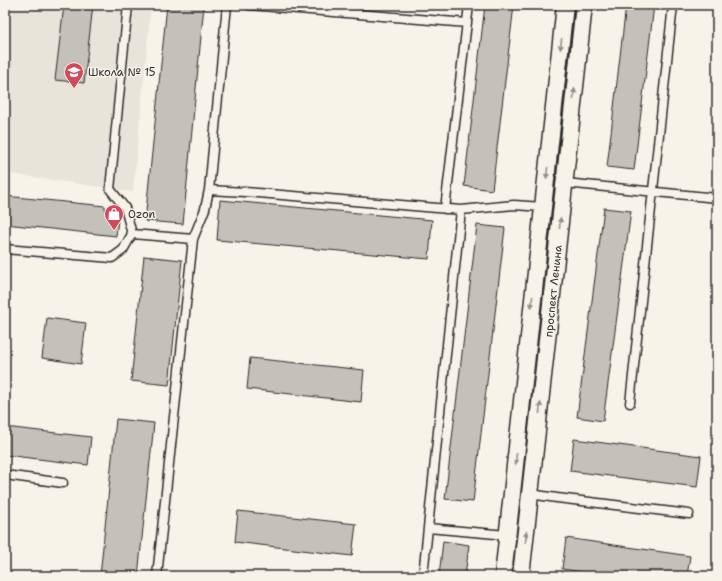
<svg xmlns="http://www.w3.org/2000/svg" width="722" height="581" viewBox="0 0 722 581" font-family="'Shantell Sans',sans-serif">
<rect width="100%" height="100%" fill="#f7f3e8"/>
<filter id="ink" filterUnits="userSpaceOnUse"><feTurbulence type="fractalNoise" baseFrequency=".025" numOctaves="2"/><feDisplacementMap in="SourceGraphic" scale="8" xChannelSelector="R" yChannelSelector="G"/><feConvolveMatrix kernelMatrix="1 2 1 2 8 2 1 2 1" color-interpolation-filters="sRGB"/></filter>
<g filter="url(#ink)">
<!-- built -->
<path fill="#e8e4da" d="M5,5H151L133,192L5,173Z"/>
<!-- building -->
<path fill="#c4c1b9" stroke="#2b2b2b" d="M64,5H93L84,83L55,80Z
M167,5H204L183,224L145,221Z
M485,5H514L492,190L464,186Z
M626,5H654L634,170L607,167Z
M5,196L105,206V209L119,211L116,236L5,224Z
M220,200L432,220L429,259L217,240Z
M604,208L631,211L603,421L577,417Z
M477,225L505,228L473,502L445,499Z
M144,256L182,260L169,385L131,381Z
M47,318L86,323L81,364L42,358Z
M250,358L364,370L361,402L247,389Z
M116,419L154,423L138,576H100Z
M5,427L91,437L88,465L5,455Z
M574,439L701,456L697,487L570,471Z
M238,511L356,524L352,556L235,542Z
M566,538L690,556L687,576H611L562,569Z
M443,541L469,545L465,576H439Z"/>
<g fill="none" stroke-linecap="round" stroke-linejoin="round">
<defs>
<path id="lane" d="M128,5L110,189L125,208L132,234
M227,5L209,190L245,192L461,210L514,205L543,207
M248,5L467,23
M565,183L717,198
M445,209L469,5
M5,249L112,258L123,250L132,234L193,239L205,209L209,190
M630,403L673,5
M5,475L63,483
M530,494L557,498L689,514
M428,528L507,535
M157,576L193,239
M423,576L461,210"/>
<path id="street" d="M503,576L565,5
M521,576L584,5"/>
</defs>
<!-- lane casing -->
<use href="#lane" stroke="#2b2b2b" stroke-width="11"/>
<!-- street casing -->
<use href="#street" stroke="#2b2b2b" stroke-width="19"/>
<!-- lane -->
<use href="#lane" stroke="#f7f3e8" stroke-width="8"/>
<!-- street -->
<use href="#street" stroke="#f7f3e8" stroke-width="16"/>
</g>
<!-- one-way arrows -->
<defs><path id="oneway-solid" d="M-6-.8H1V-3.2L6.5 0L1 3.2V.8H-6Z"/></defs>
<g fill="#918f8a">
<use href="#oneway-solid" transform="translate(561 44) rotate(96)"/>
<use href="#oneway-solid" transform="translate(574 94) rotate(-84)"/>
<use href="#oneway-solid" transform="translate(547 173) rotate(96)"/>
<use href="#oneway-solid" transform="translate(560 223) rotate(-84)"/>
<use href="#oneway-solid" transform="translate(532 302) rotate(96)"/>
<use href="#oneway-solid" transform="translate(540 408) rotate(-84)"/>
<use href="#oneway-solid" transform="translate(516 459) rotate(96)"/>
<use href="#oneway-solid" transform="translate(526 537) rotate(-84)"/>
</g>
</g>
<!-- icons -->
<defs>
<symbol id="school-pin" viewBox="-11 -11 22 30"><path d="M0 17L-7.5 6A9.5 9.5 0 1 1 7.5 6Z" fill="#d1495b" stroke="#f7f3e8"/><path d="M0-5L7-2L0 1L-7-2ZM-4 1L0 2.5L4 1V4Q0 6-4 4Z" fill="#fff"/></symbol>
<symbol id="shop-pin" viewBox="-11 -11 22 30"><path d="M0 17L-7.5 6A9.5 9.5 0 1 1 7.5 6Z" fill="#d1495b" stroke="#f7f3e8"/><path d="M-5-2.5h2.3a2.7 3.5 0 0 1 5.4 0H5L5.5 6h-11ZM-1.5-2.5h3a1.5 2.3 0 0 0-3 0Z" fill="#fff"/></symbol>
</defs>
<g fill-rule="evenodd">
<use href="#school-pin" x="63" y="61" width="22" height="30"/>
<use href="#shop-pin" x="103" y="203" width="22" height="30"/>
</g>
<g text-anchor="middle" stroke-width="3" stroke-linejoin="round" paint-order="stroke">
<!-- poi labels -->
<g font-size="11" fill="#2b2b2b" stroke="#f7f3e8" text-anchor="start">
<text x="88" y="76">Школа № 15</text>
<text x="128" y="218">Ozon</text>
</g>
<!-- street labels -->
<g font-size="11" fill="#2b2b2b" stroke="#f7f3e8">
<text transform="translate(553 291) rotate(-84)" y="4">проспект Ленина</text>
</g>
</g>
<!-- margin -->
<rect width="722" height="581" fill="none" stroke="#f7f3e8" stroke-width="20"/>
<rect x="10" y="10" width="702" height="561" fill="none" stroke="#2b2b2b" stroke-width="1.5" filter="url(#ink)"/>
</svg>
